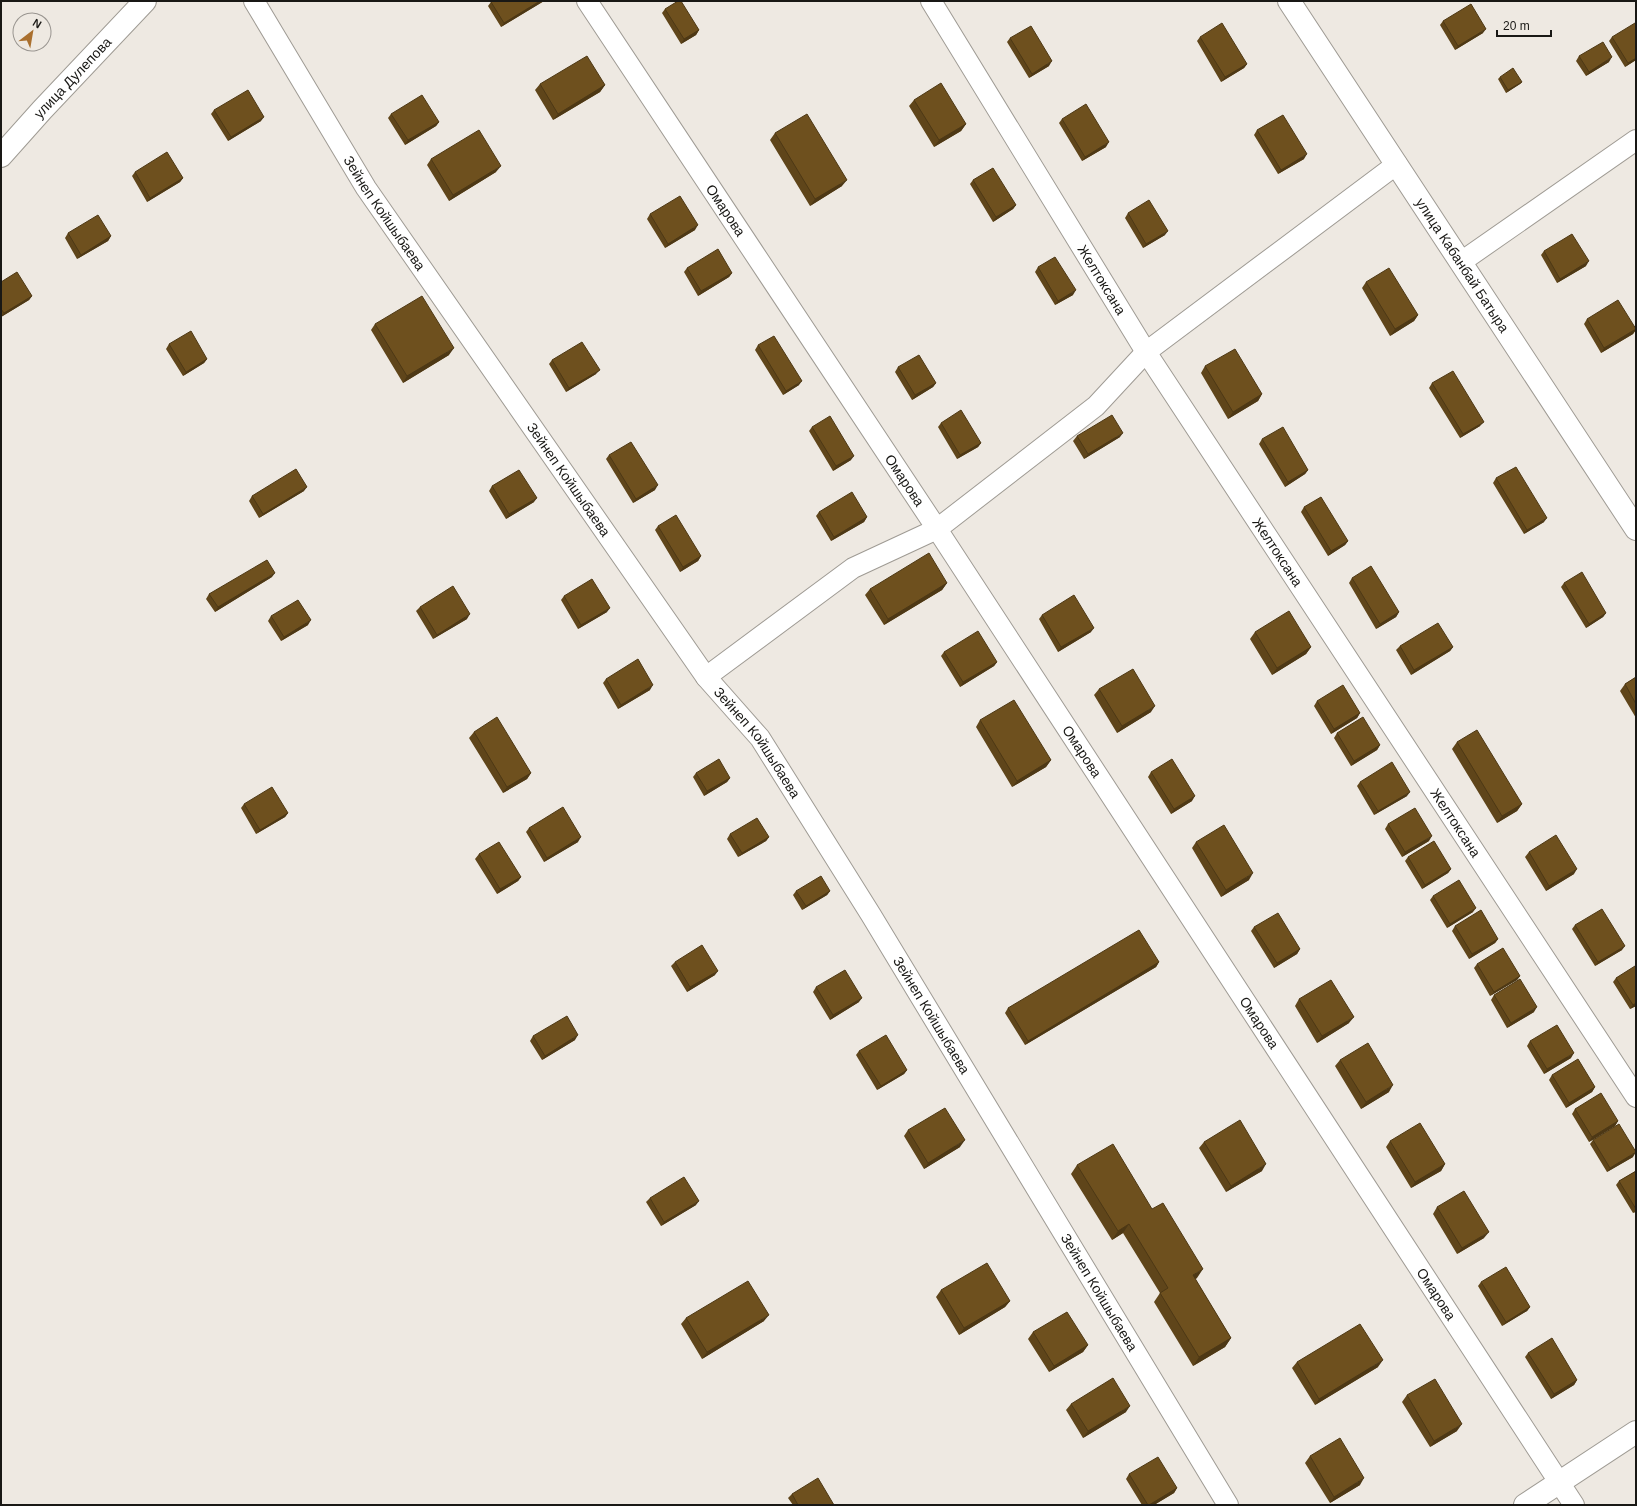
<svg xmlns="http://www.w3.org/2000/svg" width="1637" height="1506" viewBox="0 0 1637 1506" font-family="Helvetica,sans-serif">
<rect width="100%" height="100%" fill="#eee9e2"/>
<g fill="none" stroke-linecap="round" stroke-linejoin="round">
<defs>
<g id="street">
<path id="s1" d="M254,1L366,188L706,677L760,738L871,915L1228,1505"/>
<path id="s2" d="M587,1L937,529L1574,1505"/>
<path id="s3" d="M931,1L1146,352L1636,1097"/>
<path d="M1461,262L1636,140"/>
<path d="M706,677L853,568L937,529L1096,406L1146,352L1397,164"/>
</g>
<g id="secondary">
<path id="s4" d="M1289,1L1636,529"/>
<path id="s5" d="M1,156L42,110L145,1"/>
<path d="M1525,1505L1636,1432"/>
</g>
</defs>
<!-- street casing -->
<use href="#street" stroke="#9f9b94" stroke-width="22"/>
<!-- secondary casing -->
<use href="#secondary" stroke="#9f9b94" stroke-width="24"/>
<!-- street -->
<use href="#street" stroke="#fff" stroke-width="20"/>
<!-- secondary -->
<use href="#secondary" stroke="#fff" stroke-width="22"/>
</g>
<!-- wall -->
<path fill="#5f451a" d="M544,1L501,27L488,6L491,2Z
M665,9L699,30L696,35L681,44L662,13Z
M1443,21L1483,33L1455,50L1440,25Z
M1200,37L1247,64L1244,68L1221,82L1197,41Z
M1612,37L1636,60L1625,67L1609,41Z
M1010,38L1049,66L1029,78L1007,42Z
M1579,56L1609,62L1586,76L1576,61Z
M1500,77L1522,82L1520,84L1506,93L1498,79Z
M540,84L605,85L600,92L553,120L535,90Z
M914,100L966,124L961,131L934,147L909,106Z
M214,110L261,121L228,141L211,114Z
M391,114L439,122L436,126L405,145L388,118Z
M1062,119L1106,147L1082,161L1059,123Z
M1257,130L1304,159L1278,174L1254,135Z
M775,133L842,186L810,206L770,140Z
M431,159L496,172L449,201L427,165Z
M135,172L183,178L180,182L147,202L132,176Z
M973,180L1016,205L1013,209L993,222L970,184Z
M1128,213L1165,235L1143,248L1125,218Z
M650,214L695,230L665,248L647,219Z
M68,233L111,236L108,241L77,259L65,238Z
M1544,251L1586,266L1557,283L1541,255Z
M1038,267L1073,295L1055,305L1035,272Z
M687,268L732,273L729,277L698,296L684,272Z
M1,282L32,296L29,300L1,317Z
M1366,282L1418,315L1414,321L1390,336L1362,288Z
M1587,319L1636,330L1633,334L1601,353L1584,324Z
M375,324L449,355L403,383L371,330Z
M169,344L207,359L204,363L183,376L166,349Z
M758,345L799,385L783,395L755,350Z
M552,360L596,374L566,392L549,364Z
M1205,366L1262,394L1258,401L1228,419L1201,373Z
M898,367L936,383L933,387L912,400L895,372Z
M1432,383L1480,426L1460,438L1429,388Z
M941,423L981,443L978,447L957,459L938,427Z
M812,427L851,460L833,471L809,431Z
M1077,436L1120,437L1084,459L1073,441Z
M1262,439L1308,470L1305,474L1285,487L1259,444Z
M609,455L655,490L633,503L606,459Z
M1496,478L1544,522L1524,534L1493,483Z
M492,486L534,502L506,519L489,491Z
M304,491L259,518L249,501L252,496Z
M1304,507L1348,541L1345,545L1328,556L1301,512Z
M819,512L867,517L864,522L831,541L816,516Z
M658,526L701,556L698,561L680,572L655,530Z
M272,577L215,612L206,599L209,594Z
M1352,578L1399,612L1396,617L1376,629L1349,583Z
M947,583L942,590L884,625L865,595L870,589Z
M1564,583L1606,613L1603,617L1586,628L1561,587Z
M564,596L607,612L578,629L561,600Z
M420,607L467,619L433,639L416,611Z
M1042,615L1091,632L1058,652L1039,619Z
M271,616L308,625L281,641L268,621Z
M1255,632L1311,647L1306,654L1272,675L1250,639Z
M1400,646L1453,647L1450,651L1411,675L1396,650Z
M944,652L997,662L994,666L960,687L941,656Z
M1636,677V718L1620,691L1625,684Z
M606,679L650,690L618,709L603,683Z
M1099,689L1151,712L1117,733L1094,695Z
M1317,701L1360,713L1357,718L1331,734L1314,706Z
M980,720L1051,760L1046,767L1012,787L976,727Z
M474,732L531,773L527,779L503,793L469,738Z
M1337,733L1380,745L1377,750L1351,766L1334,738Z
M1457,742L1522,804L1517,811L1497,823L1452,749Z
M1151,772L1192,801L1171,814L1148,777Z
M696,773L730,778L727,782L704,796L693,777Z
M1360,782L1407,796L1374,815L1357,786Z
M244,804L288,813L285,817L256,834L241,808Z
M1388,824L1429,841L1402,857L1385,829Z
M529,828L578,842L544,862L526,832Z
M730,834L769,837L766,841L738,857L727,839Z
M1196,842L1249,880L1221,897L1192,848Z
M1529,852L1574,874L1546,891L1525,857Z
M479,854L521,877L518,881L497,894L475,859Z
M1408,857L1451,869L1448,873L1422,889L1405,861Z
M796,891H830L827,895L802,910L793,895Z
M1433,896L1473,912L1447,928L1430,900Z
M1575,925L1622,950L1595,966L1572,929Z
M1455,926L1498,939L1495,943L1469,959L1452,931Z
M1254,927L1300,949L1297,954L1274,968L1251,931Z
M675,962L715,975L687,992L671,966Z
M1159,962L1156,967L1025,1045L1005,1013L1008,1008Z
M1477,964L1520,976L1517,980L1490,996L1474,968Z
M1636,968V1006L1630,1009L1613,982L1616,978Z
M816,987L859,1002L830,1020L813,992Z
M1494,995L1534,1012L1507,1028L1491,1000Z
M1299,999L1349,1023L1317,1043L1295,1006Z
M533,1036L575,1040L542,1060L530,1041Z
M1530,1041L1571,1058L1544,1074L1527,1046Z
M859,1051L907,1070L904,1074L877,1090L856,1055Z
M1340,1060L1389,1092L1361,1109L1335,1066Z
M1552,1075L1595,1087L1592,1092L1566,1108L1549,1080Z
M1575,1109L1618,1121L1615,1126L1589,1142L1572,1114Z
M908,1130L960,1147L924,1169L904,1136Z
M1593,1140L1633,1157L1607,1172L1590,1144Z
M1390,1141L1445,1164L1441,1171L1411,1188L1386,1147Z
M1204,1142L1262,1171L1226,1192L1199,1148Z
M1077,1165L1152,1209L1197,1278L1195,1279L1231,1338L1225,1347L1193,1366L1154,1302L1160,1293L1123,1233L1112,1240L1071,1174Z
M1636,1171V1212L1633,1213L1616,1185L1619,1181Z
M650,1198L696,1205L661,1226L646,1202Z
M1437,1207L1484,1238L1457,1254L1433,1214Z
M1481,1282L1530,1307L1527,1311L1502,1326L1478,1286Z
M941,1290L1010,1301L1005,1307L959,1335L936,1297Z
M686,1318L764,1321L702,1359L681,1324Z
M1033,1332L1088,1345L1083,1352L1049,1372L1028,1339Z
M1528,1353L1577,1380L1574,1385L1551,1399L1525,1357Z
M1297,1362L1378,1367L1315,1405L1292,1368Z
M1407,1395L1457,1431L1430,1447L1402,1402Z
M1071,1404L1126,1412L1083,1438L1066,1410Z
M1310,1456L1360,1485L1330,1503L1305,1463Z
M1129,1474L1177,1488L1174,1493L1154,1505H1142L1126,1479Z
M792,1494L834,1505H793L788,1498Z"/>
<!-- shaded-wall -->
<path fill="#4d3815" d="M540,1H544L501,27L504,23Z
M1486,29L1483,33L1455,50L1458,46Z
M699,30L696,35L681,44L684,39Z
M1612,57L1609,62L1586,76L1589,72Z
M1636,58V60L1625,67L1628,63Z
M1052,61L1049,66L1029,78L1032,74Z
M1247,64L1244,68L1221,82L1225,77Z
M1522,82L1520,84L1506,93L1508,90Z
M605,85L600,92L553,120L558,114Z
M264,117L261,121L228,141L231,137Z
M439,122L436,126L405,145L408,140Z
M966,124L961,131L934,147L939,140Z
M1109,142L1106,147L1082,161L1085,157Z
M1307,154L1304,159L1278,174L1281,170Z
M501,166L496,172L449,201L453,195Z
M183,178L180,182L147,202L150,198Z
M847,180L842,186L810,206L815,199Z
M1016,205L1013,209L993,222L996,217Z
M698,225L695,230L665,248L668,244Z
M1168,231L1165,235L1143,248L1146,244Z
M111,236L108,241L77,259L81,255Z
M1589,261L1586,266L1557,283L1560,279Z
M732,273L729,277L698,296L701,291Z
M1076,290L1073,295L1055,305L1058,301Z
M32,296L29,300L1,317L4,313Z
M1418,315L1414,321L1390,336L1395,329Z
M1636,329L1633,334L1601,353L1604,348Z
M454,348L449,355L403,383L407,376Z
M207,359L204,363L183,376L186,372Z
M600,370L596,374L566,392L569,388Z
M802,381L799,385L783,395L786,391Z
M936,383L933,387L912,400L915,395Z
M1262,394L1258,401L1228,419L1233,412Z
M1484,422L1480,426L1460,438L1463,434Z
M1123,433L1120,437L1084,459L1088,454Z
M981,443L978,447L957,459L960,455Z
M854,456L851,460L833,471L836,466Z
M1308,470L1305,474L1285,487L1288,482Z
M658,485L655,490L633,503L636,499Z
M307,487L304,491L259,518L263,514Z
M537,498L534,502L506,519L509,514Z
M867,517L864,522L831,541L834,537Z
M1547,518L1544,522L1524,534L1527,530Z
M1348,541L1345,545L1328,556L1331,551Z
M701,556L698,561L680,572L683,567Z
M275,573L272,577L215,612L218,607Z
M947,583L942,590L884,625L888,619Z
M610,608L607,612L578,629L581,625Z
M1399,612L1396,617L1376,629L1380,624Z
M1606,613L1603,617L1586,628L1589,624Z
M470,614L467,619L433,639L437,635Z
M311,620L308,625L281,641L284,637Z
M1094,628L1091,632L1058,652L1061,647Z
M1311,647L1306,654L1272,675L1277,668Z
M1453,647L1450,651L1411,675L1414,670Z
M997,662L994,666L960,687L963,682Z
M653,685L650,690L618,709L621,705Z
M1155,706L1151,712L1117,733L1122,726Z
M1360,713L1357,718L1331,734L1334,729Z
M1380,745L1377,750L1351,766L1354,761Z
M1051,760L1046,767L1012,787L1017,781Z
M531,773L527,779L503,793L507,787Z
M730,778L727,782L704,796L707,791Z
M1410,792L1407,796L1374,815L1378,811Z
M1195,796L1192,801L1171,814L1174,809Z
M1522,804L1517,811L1497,823L1502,816Z
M288,813L285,817L256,834L260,830Z
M1432,836L1429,841L1402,857L1405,852Z
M581,837L578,842L544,862L547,858Z
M769,837L766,841L738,857L742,853Z
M1451,869L1448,873L1422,889L1425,885Z
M1577,869L1574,874L1546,891L1549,886Z
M1253,873L1249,880L1221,897L1226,890Z
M521,877L518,881L497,894L500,889Z
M830,891L827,895L802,910L806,906Z
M1476,908L1473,912L1447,928L1450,924Z
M1498,939L1495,943L1469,959L1472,954Z
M1625,946L1622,950L1595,966L1598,962Z
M1300,949L1297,954L1274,968L1277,963Z
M1159,962L1156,967L1025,1045L1028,1041Z
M718,971L715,975L687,992L690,987Z
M1520,976L1517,980L1490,996L1494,992Z
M862,998L859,1002L830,1020L833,1015Z
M1636,1003V1006L1630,1009L1633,1005Z
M1537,1007L1534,1012L1507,1028L1511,1023Z
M1354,1017L1349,1023L1317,1043L1322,1036Z
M578,1035L575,1040L542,1060L545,1056Z
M1574,1053L1571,1058L1544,1074L1547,1069Z
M907,1070L904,1074L877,1090L881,1086Z
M1393,1085L1389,1092L1361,1109L1366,1102Z
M1595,1087L1592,1092L1566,1108L1569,1103Z
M1618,1121L1615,1126L1589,1142L1592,1137Z
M965,1140L960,1147L924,1169L928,1163Z
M1636,1152L1633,1157L1607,1172L1610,1168Z
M1266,1164L1262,1171L1226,1192L1231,1186Z
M1445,1164L1441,1171L1411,1188L1415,1182Z
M699,1201L696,1205L661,1226L664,1222Z
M1129,1224L1123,1233L1112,1240L1118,1231Z
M1489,1232L1484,1238L1457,1254L1462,1248Z
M1203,1269L1197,1278L1186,1284L1193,1275Z
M1010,1301L1005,1307L959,1335L964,1328Z
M1530,1307L1527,1311L1502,1326L1506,1322Z
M769,1315L764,1321L702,1359L707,1352Z
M1231,1338L1225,1347L1193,1366L1199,1357Z
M1088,1345L1083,1352L1049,1372L1054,1366Z
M1383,1360L1378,1367L1315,1405L1319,1399Z
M1577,1380L1574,1385L1551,1399L1554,1394Z
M1130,1406L1126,1412L1083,1438L1088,1431Z
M1462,1424L1457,1431L1430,1447L1434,1441Z
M1364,1478L1360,1485L1330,1503L1334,1497Z
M1177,1488L1174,1493L1154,1505H1149Z"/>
<!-- building -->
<path fill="#6e501e" stroke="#4d3815" d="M493,1H540L504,23L491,2Z
M678,1H681L699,30L684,39L665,9Z
M1471,4L1486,29L1458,46L1443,21Z
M1222,23L1247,64L1225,77L1200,37Z
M1635,23L1636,24V58L1628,63L1612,37Z
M1031,26L1052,61L1032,74L1010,38Z
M1603,42L1612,57L1589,72L1579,56Z
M587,56L605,85L558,114L540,84Z
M1513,68L1522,82L1508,90L1500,77Z
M941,83L966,124L939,140L914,100Z
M248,90L264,117L231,137L214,110Z
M422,95L439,122L408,140L391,114Z
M1086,104L1109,142L1085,157L1062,119Z
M807,114L847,180L815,199L775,133Z
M1283,115L1307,154L1281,170L1257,130Z
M479,130L501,166L453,195L431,159Z
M167,152L183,178L150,198L135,172Z
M993,168L1016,205L996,217L973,180Z
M680,196L698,225L668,244L650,214Z
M1149,200L1168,231L1146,244L1128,213Z
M98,215L111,236L81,255L68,233Z
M1572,234L1589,261L1560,279L1544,251Z
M718,249L732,273L701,291L687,268Z
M1055,257L1076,290L1058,301L1038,267Z
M1389,268L1418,315L1395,329L1366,282Z
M17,272L32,296L4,313L1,309V282Z
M422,296L454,348L407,376L375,324Z
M1618,300L1636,329L1604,348L1587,319Z
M191,331L207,359L186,372L169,344Z
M774,336L802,381L786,391L758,345Z
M582,342L600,370L569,388L552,360Z
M1235,349L1262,394L1233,412L1205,366Z
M919,355L936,383L915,395L898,367Z
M1453,371L1484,422L1463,434L1432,383Z
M961,410L981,443L960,455L941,423Z
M1112,415L1123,433L1088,454L1077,436Z
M830,416L854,456L836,466L812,427Z
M1283,427L1308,470L1288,482L1262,439Z
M631,442L658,485L636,499L609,455Z
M1516,467L1547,518L1527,530L1496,478Z
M296,469L307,487L263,514L252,496Z
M519,470L537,498L509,514L492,486Z
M852,492L867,517L834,537L819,512Z
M1321,497L1348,541L1331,551L1304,507Z
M676,515L701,556L683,567L658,526Z
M929,553L947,583L888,619L870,589Z
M267,560L275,573L218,607L209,594Z
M1371,566L1399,612L1380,624L1352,578Z
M1582,572L1606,613L1589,624L1564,583Z
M592,579L610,608L581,625L564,596Z
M453,586L470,614L437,635L420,607Z
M1074,595L1094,628L1061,647L1042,615Z
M298,600L311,620L284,637L271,616Z
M1289,611L1311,647L1277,668L1255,632Z
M1438,623L1453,647L1414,670L1400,646Z
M978,631L997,662L963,682L944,652Z
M638,659L653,685L621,705L606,679Z
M1133,669L1155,706L1122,726L1099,689Z
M1636,677V704L1625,684Z
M1343,685L1360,713L1334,729L1317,701Z
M1014,700L1051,760L1017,781L980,720Z
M497,717L531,773L507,787L474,732Z
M1363,717L1380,745L1354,761L1337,733Z
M1477,730L1522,804L1502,816L1457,742Z
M719,759L730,778L707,791L696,773Z
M1172,759L1195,796L1174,809L1151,772Z
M1392,762L1410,792L1378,811L1360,782Z
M272,787L288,813L260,830L244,804Z
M563,807L581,837L547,858L529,828Z
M1415,808L1432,836L1405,852L1388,824Z
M757,818L769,837L742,853L730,834Z
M1224,825L1253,873L1226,890L1196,842Z
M1556,835L1577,869L1549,886L1529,852Z
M1434,841L1451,869L1425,885L1408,857Z
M499,842L521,877L500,889L479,854Z
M821,876L830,891L806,906L796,891Z
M1459,880L1476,908L1450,924L1433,896Z
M1602,909L1625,946L1598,962L1575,925Z
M1481,910L1498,939L1472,954L1455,926Z
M1278,913L1300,949L1277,963L1254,927Z
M1139,930L1159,962L1028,1041L1008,1008Z
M702,945L718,971L690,987L675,962Z
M1503,948L1520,976L1494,992L1477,964Z
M1635,966L1636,968V1003L1633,1005L1616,978Z
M845,970L862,998L833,1015L816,987Z
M1520,979L1537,1007L1511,1023L1494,995Z
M1331,980L1354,1017L1322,1036L1299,999Z
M567,1016L578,1035L545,1056L533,1036Z
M1557,1025L1574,1053L1547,1069L1530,1041Z
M886,1035L907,1070L881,1086L859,1051Z
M1368,1043L1393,1085L1366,1102L1340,1060Z
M1578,1059L1595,1087L1569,1103L1552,1075Z
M1601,1093L1618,1121L1592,1137L1575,1109Z
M945,1108L965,1140L928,1163L908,1130Z
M1240,1120L1266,1164L1231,1186L1204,1142Z
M1420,1123L1445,1164L1415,1182L1390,1141Z
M1619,1124L1636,1152L1610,1168L1593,1140Z
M1113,1144L1152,1209L1163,1203L1203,1269L1193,1275L1231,1338L1199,1357L1160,1293L1168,1288L1129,1224L1118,1231L1077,1165Z
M1636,1171V1209L1619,1181Z
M684,1177L699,1201L664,1222L650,1198Z
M1464,1191L1489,1232L1462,1248L1437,1207Z
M987,1263L1010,1301L964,1328L941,1290Z
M1506,1267L1530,1307L1506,1322L1481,1282Z
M748,1281L769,1315L707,1352L686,1318Z
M1067,1312L1088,1345L1054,1366L1033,1332Z
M1360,1324L1383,1360L1319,1399L1297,1362Z
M1552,1338L1577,1380L1554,1394L1528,1353Z
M1113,1378L1130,1406L1088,1431L1071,1404Z
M1435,1379L1462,1424L1434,1441L1407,1395Z
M1340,1438L1364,1478L1334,1497L1310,1456Z
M1158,1457L1177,1488L1149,1505H1148L1129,1474Z
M818,1478L834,1505H798L792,1494Z"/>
<g text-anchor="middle" stroke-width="4" stroke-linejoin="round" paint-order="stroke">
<!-- street labels -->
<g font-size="14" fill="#191815" stroke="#eee9e2">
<text dy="5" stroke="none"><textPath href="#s5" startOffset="106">улица Дулепова</textPath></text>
<text dy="5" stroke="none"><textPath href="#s2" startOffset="251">Омарова</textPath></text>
<text dy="5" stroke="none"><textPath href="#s1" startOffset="249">Зейнеп Койшыбаева</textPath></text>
<text dy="5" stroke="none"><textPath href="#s4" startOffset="316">улица Кабанбай Батыра</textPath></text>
<text dy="5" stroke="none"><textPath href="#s3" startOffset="327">Желтоксана</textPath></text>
<text dy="5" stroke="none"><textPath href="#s1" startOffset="573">Зейнеп Койшыбаева</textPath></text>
<text dy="5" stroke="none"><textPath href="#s2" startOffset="575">Омарова</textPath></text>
<text dy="5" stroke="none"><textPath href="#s3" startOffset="651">Желтоксана</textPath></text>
<text dy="5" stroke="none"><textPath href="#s1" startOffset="897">Зейнеп Койшыбаева</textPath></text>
<text dy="5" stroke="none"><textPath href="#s2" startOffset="899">Омарова</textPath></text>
<text dy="5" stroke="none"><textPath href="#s3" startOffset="975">Желтоксана</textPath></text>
<text dy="5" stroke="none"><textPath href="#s1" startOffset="1221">Зейнеп Койшыбаева</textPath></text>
<text dy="5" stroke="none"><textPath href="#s2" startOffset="1223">Омарова</textPath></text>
<text dy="5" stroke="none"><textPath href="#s1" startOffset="1545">Зейнеп Койшыбаева</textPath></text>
<text dy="5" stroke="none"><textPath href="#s2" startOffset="1547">Омарова</textPath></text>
</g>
</g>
<!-- border -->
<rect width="1637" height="1506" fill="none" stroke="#191815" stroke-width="4"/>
<!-- north arrow -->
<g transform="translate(32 32) rotate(31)"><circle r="19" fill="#eee9e2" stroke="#999590"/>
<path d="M0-3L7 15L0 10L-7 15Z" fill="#aa702f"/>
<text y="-6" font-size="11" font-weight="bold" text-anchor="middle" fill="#191815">N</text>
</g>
<!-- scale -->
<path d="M1497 30v6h54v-6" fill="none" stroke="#191815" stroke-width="2"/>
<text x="1503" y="30" font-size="12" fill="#191815" stroke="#eee9e2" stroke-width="3" paint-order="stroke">20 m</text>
</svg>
